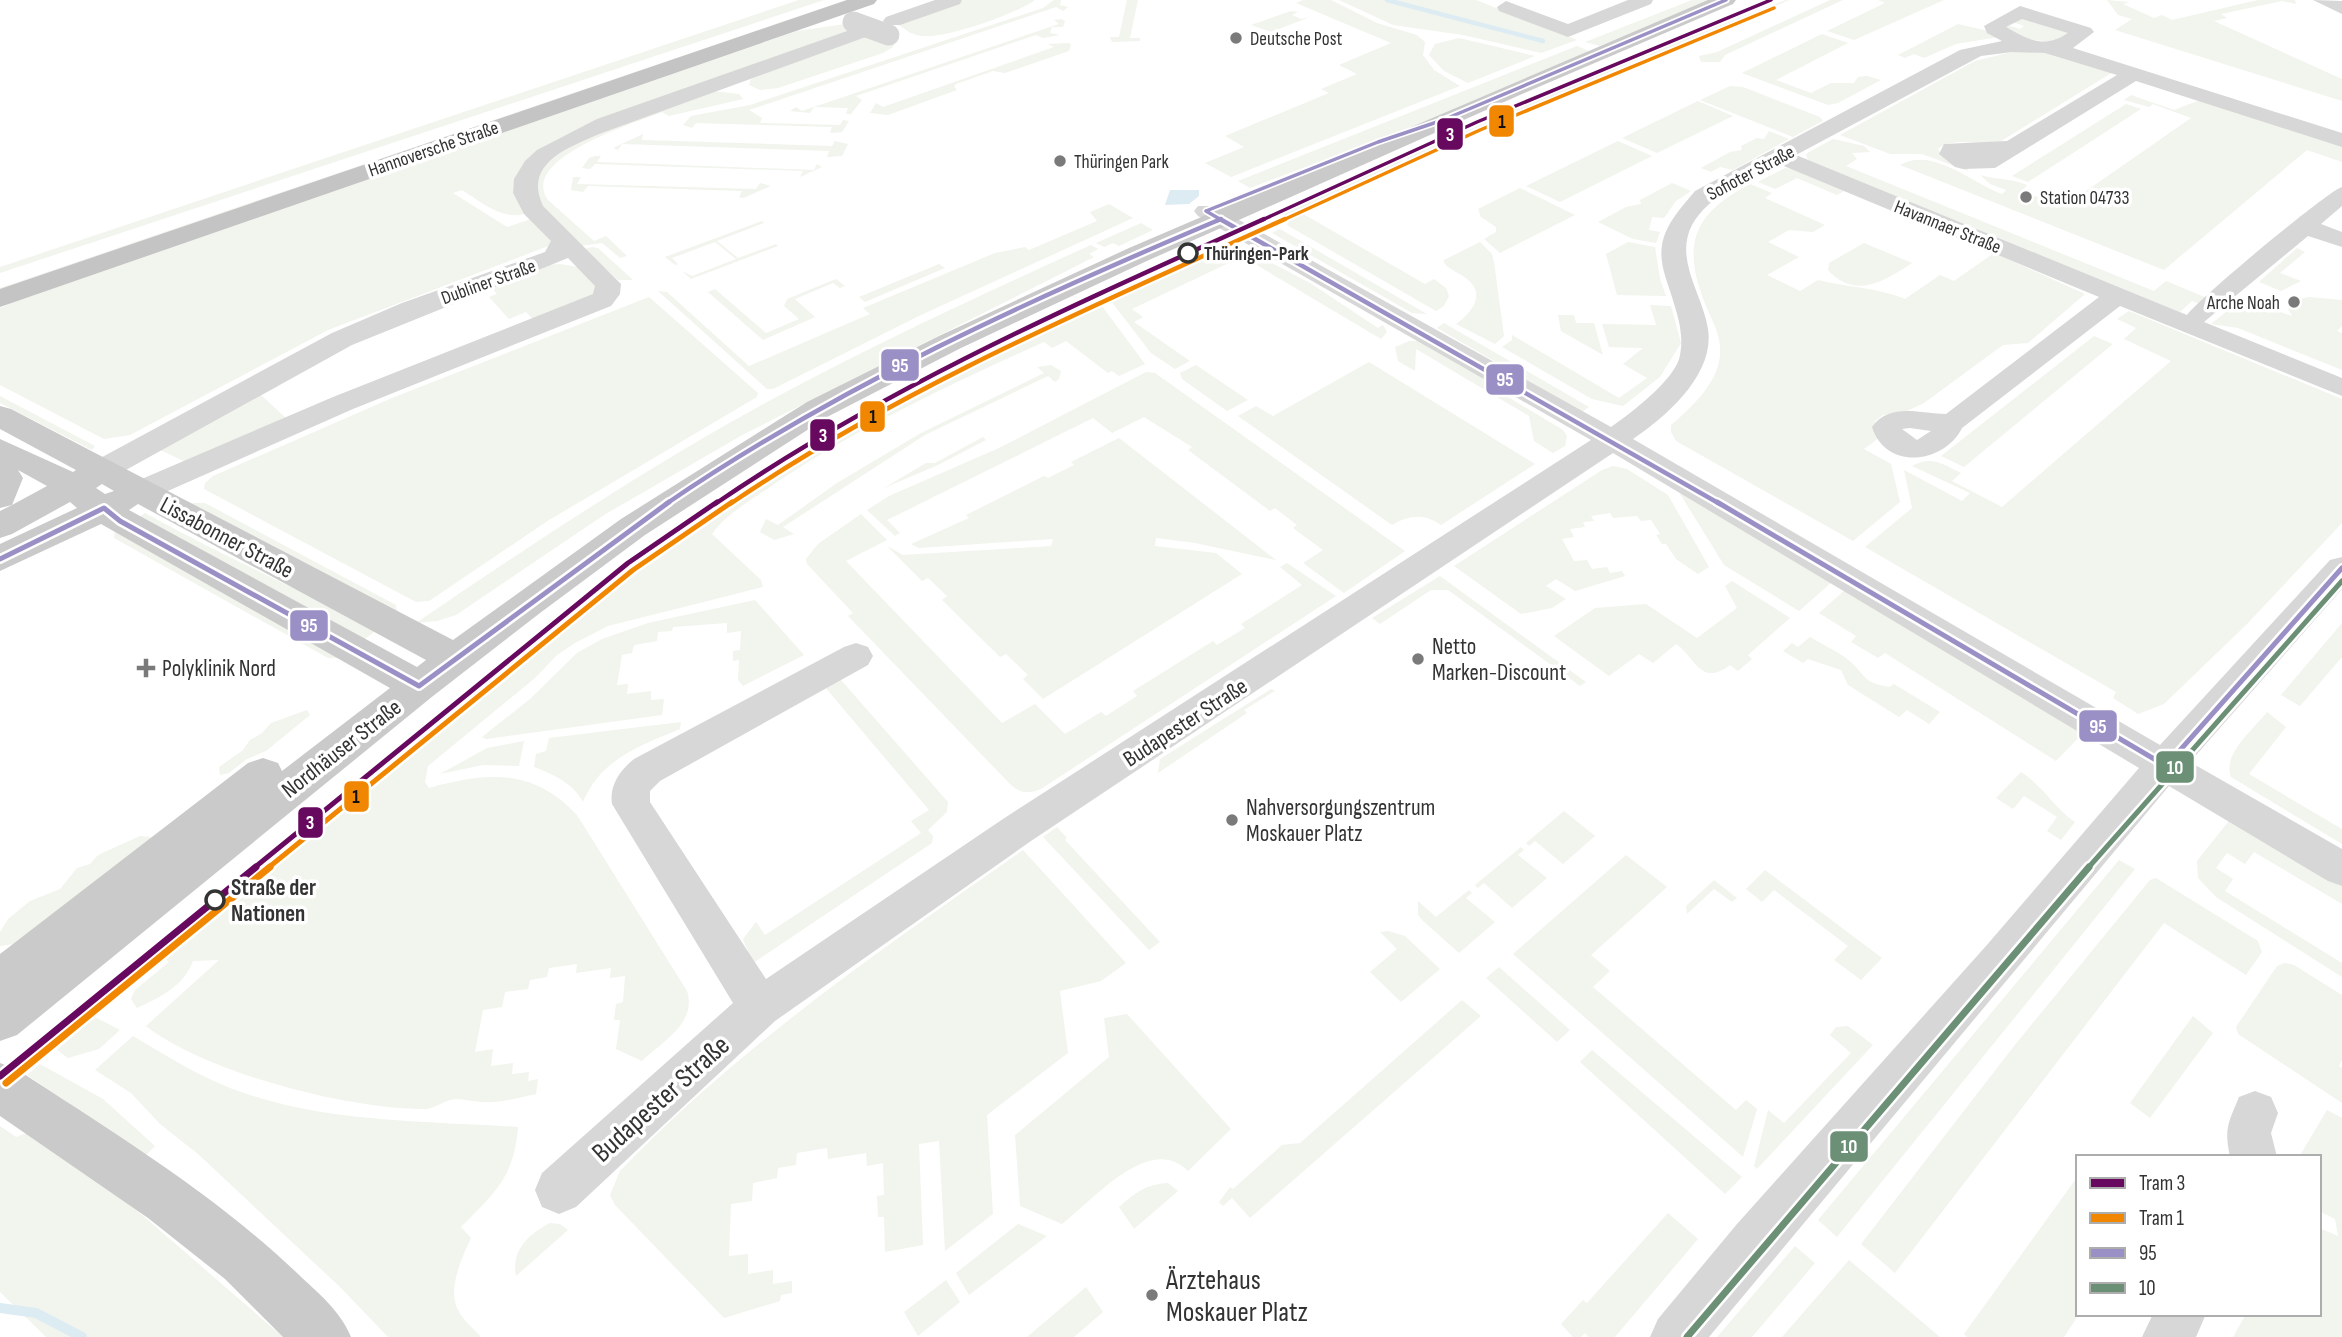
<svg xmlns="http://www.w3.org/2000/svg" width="2342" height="1337" viewBox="0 0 2342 1337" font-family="'Sofia Sans Condensed',sans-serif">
<rect width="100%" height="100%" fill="#fff"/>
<!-- green -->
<path fill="#f1f5ed" d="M799,0H824L0,273V267Z
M846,0H855L0,292V288Z
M963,0H1035C1016,14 947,38 924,36C909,35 908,30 897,24Z
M1054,0H1061L1060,5L1068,7L1063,11L1056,7L749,110L762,118L760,123L840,125L843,120L849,121L842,132L830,133L832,127L696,123L692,128L683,125L691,116L750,105L1043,8Z
M1127,0H1138L1130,38H1140V41L1112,42L1110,37H1119Z
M1303,0H1331L1377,23L1417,35L1425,42L1423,55L1434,70L1460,86L1231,177L1205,163L1244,147L1225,136L1329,93L1321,89L1357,74L1339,65L1391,43L1296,3Z
M1339,0H1476L1577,40L1541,53L1463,35L1393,25Z
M1692,0H1717L1600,46L1585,42Z
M1786,0H1789L1679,50L1646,56L1410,160L1406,158L1591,75Z
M1830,0H1843L1725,55L1720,62H1701L1699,56L1717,52Z
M1878,0H1944L1854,40L1827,31L1885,3Z
M2107,0L2129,2L2123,4L2154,18L2162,15L2172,20L2258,0H2295L2296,4L2282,1L2221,14L2227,18L2214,21L2342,79V101L2115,30L2132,19L2118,15Z
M1291,11L1298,12L1292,15L1301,19L1310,17L1271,32L1251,25Z
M2017,17L2074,33L2058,43L2012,37L2004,24L2020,29L2024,26L2010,21Z
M1061,19L1065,21L1063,27H1052L1050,33L1060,35L1043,38L1036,35L856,96L862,100L851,114H846L848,108L814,107L810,113L790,111L796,107L802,111L1059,24L1054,20Z
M845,24L862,28L594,124C562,136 514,154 513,194L526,213C504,222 480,201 462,190L453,193L507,227L531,219L551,240V245L328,330L130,435L104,439L0,385V308L14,302L797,31Z
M1958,24L1988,31L1999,37L1956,44L1924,58L1914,54L1905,58L1898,55Z
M872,32L894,44L893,47L883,53L778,88L760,90L749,85L751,79Z
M1822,34L1848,43L1776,80L1811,93L1831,83H1854L1858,77L1867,76L1881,80L1838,103L1828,105L1742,73Z
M1459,38L1535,56L1468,83L1444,71L1429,55L1435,44Z
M1068,43L1071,44L1069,51L1005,73L993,71L956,84L954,87L957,90L888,115L870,113L876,103L883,107L1054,47L1048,44Z
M1577,46L1589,51L1458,109L1250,188L1238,181Z
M2016,51L2047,53L2113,72L1998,143L1958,142L1945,144L1938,149L1943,157L1967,168L1968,171L1922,154H1890L1840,135L1975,61Z
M1730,86L1743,87L1820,117L1823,121L1793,137L1700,100Z
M713,91L739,94L743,99L669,116L662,112C638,122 518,158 548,200L594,241L606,236L627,256L620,258L602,243L580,246L547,214L534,194L540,168L578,140Z
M2131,95L2174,110L2200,100L2342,146V162L2307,150L2164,270L1900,165C1932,146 1972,183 2002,194L2006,190L1990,184L1980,175C1997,180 2010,178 2027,185L2022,191L2063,207L2191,118L2153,104L2149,107L2124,100Z
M1698,101L1733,116L1657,153L1622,138Z
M2126,104L2141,109L2028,182L2012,176Z
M1769,131L1789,139L1733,170L1720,167L1711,172L1701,168L1730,152L1742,150L1741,146L1757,138L1764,139Z
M643,134L642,140L832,146L835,141L848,144L842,156L827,157L829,151L622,144L618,150L613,148Z
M1833,139L1864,146L1870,152L1852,153L1857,159L1846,166L2154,291L2166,281L2207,298L2200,304L2192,301L2180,312L1808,160L1806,155L1809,152Z
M1618,141L1652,156L1560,202L1526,186Z
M595,156H601L597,162L814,170L817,164L822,167L800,177L803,171L595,164L590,169L582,168L589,158Z
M1401,160L1405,162L1298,211L1425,284L1434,279L1446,288L1449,296L1444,306L1436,311L1287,225L1289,221L1283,214Z
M1785,168L1792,169L1844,191L1837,195L1797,178L1775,189L1758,182Z
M573,177H581L577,184L756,189L760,183L771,186L743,198L739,197L742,191L588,186L583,192L571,190Z
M1672,183L1691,191L1676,201L1664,218L1652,217L1649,230L1660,232L1656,243L1633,239L1598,222L1626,207L1641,204L1640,200Z
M1750,184L1772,193L1765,198L1825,225L1813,232L1789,230L1768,242L1799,257L1767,275L1800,291L1818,280C1847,287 1879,288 1905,299L1940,275L1954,281L1994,253L2085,294L2028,343L2003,345L1924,403L1905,412L1883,415L1875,421L1874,429L1880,437L1864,449L1891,464L1900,502L1853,541L1676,441L1671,432V425C1694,405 1723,379 1720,346C1719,331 1709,314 1704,301C1681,242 1696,212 1750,184Z
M1520,188L1575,215L1500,253L1484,239L1496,232V227L1481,217L1478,209Z
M1109,204L1133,218L921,315L773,389H767L658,291L667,292L749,366L870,314L863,308L995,253L1025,247L1029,250L1097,221L1090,212Z
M762,221L764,223L717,241L738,258L776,244L778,246L691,279L682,271L692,276L736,259L715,242L672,258L678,264L675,265L665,257Z
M1141,223L1153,230L1119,246L1113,243L1104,247L1096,243Z
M1280,229L1427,314L1412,313L1272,233Z
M1480,242L1492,254L1494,262L1504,336L1495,344L1456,324C1471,313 1487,295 1467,279C1460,273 1451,271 1444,263V260Z
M1628,242L1655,247L1660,279L1666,296L1617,295L1606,254Z
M1864,243L1912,263C1885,281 1855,300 1828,270L1829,263Z
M1091,245L1098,249L1089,254L1094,257L744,434L604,515L456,615L437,621L416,623C507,561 598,500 693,444C820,369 956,306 1091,245Z
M1231,245H1238L1310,283L1378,328L1383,325L1387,332L1381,339L1250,261L1242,264L1235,260L1132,309L1143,317L1134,322L1190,361L1175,369L1151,353L1111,301Z
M592,247L598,248L633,280H618L584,249Z
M2297,248L2305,252L2280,273L2301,281L2281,291L2259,282Z
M560,264L578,267L596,287L595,293L536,322L526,312L509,319L489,297L497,294L491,287L547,265Z
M939,264L945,268L865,302L859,297Z
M836,279L845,286L840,288L833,283L795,299L815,317L763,340L708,292L715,289L766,333L799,319L784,306L787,299Z
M649,297L758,393L757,397L549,520L429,601L416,602L204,489L205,483L213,476L392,398Z
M2308,297L2342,300V326L2337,331L2342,333V370L2238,328L2211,324L2242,299L2292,316L2288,308L2297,300Z
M1099,302L1145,364L1119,376L1112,371L1108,373L1066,341L1052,348L1044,342C949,385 856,428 770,487C751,500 725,515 712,534L761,580L763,587L608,626L575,643L557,655L535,678L428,766L425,782L429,788C487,772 533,768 577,815L687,991C697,1023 663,1041 642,1061L616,1049L620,1020H614L616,1004L623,1002L625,976L610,978L611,968L576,973L577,964L549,968L547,977L530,980L528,989L505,992L502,1007L483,1010L475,1052L493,1049L491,1066L513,1063L512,1074L529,1072L528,1081L538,1079L536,1094C518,1098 500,1103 483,1102C474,1102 465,1099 456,1099C446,1099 436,1108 426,1109C350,1110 206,1073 146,1026L219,960L193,961C184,986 159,998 137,1008L131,999L135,990L169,962L157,952L583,604L704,514L823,438L898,396L1070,310L1074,313Z
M1650,305L1671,306L1681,343L1660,377L1623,406L1592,399L1502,347L1512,340V335L1619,398L1647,378L1623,364L1643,348L1609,347L1602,324L1656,325Z
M2129,311L2342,399V523L2247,624L2164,704L2138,714L2113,698L2116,692L1865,547L1912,508L1904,470L1962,501L1970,493L1912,466C1931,455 1943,464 1961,473L1952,481L2002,507L2171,361L2124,339L2136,328L2117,319Z
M1558,315H1574L1576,323H1594L1603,355L1561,331Z
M1444,323L1589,407L1582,412L1437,328Z
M2094,336L2113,344L1964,467L1941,456Z
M1409,341H1418L1504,387L1498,391L1563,430L1567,436L1565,446L1553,453L1534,441L1529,416L1416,349L1415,371L1398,361L1395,347Z
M1369,362L1535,464L1441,525C1424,513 1409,515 1392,525L1238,416L1256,406L1273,416Z
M1051,365L1061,371L1059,379L1055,382L1048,376L925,435L783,527L794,534L774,540L760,532L766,519L778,525L837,483L921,433L1044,373L1037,367Z
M1196,365L1248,400L1227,411L1182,379L1180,373Z
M1146,372L1155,373L1405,551L1344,593L1303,563L1323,550L1293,528L1297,525L1275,508L1270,511L1188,450L1192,447L1144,417L1112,433L1093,418L887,520L900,533L895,536L867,510L889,496L999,448Z
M276,384L278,386L261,395L287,419L188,463L158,449Z
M0,396L95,446L92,450L0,403Z
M983,437L986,440L938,465L884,488L926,463H935Z
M1119,438L1276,560L1195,543L1156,538L1155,546L1216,553L1242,574L1043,699L1023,679L1028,675L1006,654L1000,657L942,600L947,596L928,578L922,581L887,546L903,555L1051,546L1053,539L919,548L911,544L969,518L966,515L1044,476L1048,478L1074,465L1071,462Z
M1613,466L1627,469L1668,495L1709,567L1698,574L1676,559L1666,544H1662L1656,535L1660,534L1651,520L1641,521L1637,516L1613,518L1610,513L1591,516L1594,521L1583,522L1585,527L1570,529L1574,537L1562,539L1574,561L1587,560L1592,569L1607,567L1610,573L1622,571L1625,576L1575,591L1556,579L1546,586L1566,599L1552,608L1521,614L1454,566L1602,470Z
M1677,489L1832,582L1799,611L1724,565Z
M189,503H205L396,605L397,614Z
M145,513C221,555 300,590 377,630L362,641L137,518Z
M861,514L887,540L846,561L1002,723L1035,704L1065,734L1101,712L1106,716L1137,696L1133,691L1213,641L1217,645L1245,628L1241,624L1302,585L1280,567L1287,563L1336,596L1041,789C1028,794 1021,794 1010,784L848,616L853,613L807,564L806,559L818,544Z
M115,531L340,658H328L114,538Z
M1440,576L1586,682L1580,686L1448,590H1431L1380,624L1372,618Z
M1732,581L1790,618L1748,655L1752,659L1738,671L1730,665C1700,688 1695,656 1676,644L1653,663L1639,654L1609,676L1554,636L1595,608L1646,604L1697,638L1737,608L1725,586Z
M1845,590L2084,732L2056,761L1885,653L1878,658L1851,642L1856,636L1819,613Z
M755,600L804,655L743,686L738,680L739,660L733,661V651L740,650L741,631L727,633V623L673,627L672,631L658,632L657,641L634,645L632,653L622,655L617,685L628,684L627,694L651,691V700L664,699L662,715L486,739L482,737L530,699L577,653L602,639L648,623Z
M2342,623V657L2300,706L2281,695Z
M1810,637C1823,645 1842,653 1853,664C1869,680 1864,682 1889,687L1894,684L1940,712L1929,724L1907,710L1899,717L1848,685L1841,670L1808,659L1803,663L1783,651L1792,643L1798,647Z
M835,679L841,680L948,802L947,812L928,830L933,836L932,843L753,963L743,939L756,922L765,935L921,833L911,821L929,810L824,686Z
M1271,689L1275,691L1244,710L1247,713L1158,773L1160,759Z
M307,710L310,715L266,751L247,759L229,773L220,775L219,767L243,750L250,740L262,733L271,723Z
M2267,712L2286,727L2249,774L2342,829V844L2231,777C2222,754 2254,729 2267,712Z
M681,722L680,729C639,746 601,759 583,802C573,783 553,774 534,767L536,754L546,751L549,738Z
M524,741L519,766L483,765L440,774L487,748Z
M2021,772C2043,786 2054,808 2075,822L2061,840L2047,831L2057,817L2024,796L2013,809L1996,798Z
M1564,811L1595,836L1563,864L1535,841L1529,846L1526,843Z
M2232,817L2342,881V904L2254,852L2245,864L2227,853L2216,868L2233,879L2225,891L2342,963V977L2216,897L2198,878L2197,861Z
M1057,827L1067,838L1065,840L1160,942L1149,950L1043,837Z
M140,836L151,837C141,857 107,863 93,887L13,944L0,946V932L8,919L30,901L60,889L77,868L90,864L98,855Z
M1521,847L1524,850L1518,855L1547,878L1512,908L1484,883L1478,888L1475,885Z
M1023,850L1126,963L1101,981L1060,991L1068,1053L987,1115L993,1214L945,1251L939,1141L919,1144L923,1245L885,1252L884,1217H878L877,1196L884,1195L883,1163L867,1166L866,1153L828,1159L827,1148L797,1153L796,1165L778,1168L777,1178L753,1183L752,1201L731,1204L729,1256L748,1254V1274L773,1270V1284L792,1281V1293L781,1295L780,1301L724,1318L615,1205L610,1195L620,1171C740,1046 882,949 1023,850Z
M1626,855L1667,887L1591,955L1610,971L1593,987L1736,1110L1746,1100L1757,1109L1743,1157L1513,954Z
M2119,860L2135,869L1837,1237L1818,1220Z
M1765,870L1882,958L1861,980L1834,960L1848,946L1774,890L1762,902L1746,889Z
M2156,878L2258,941L2262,952L2246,975L2164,923L1895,1273L1861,1244L2014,1046L2150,880Z
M1714,880L1737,898L1732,902L1714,889L1687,914L1686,906Z
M1469,890L1472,893L1466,898L1495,922L1459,953L1422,920L1418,915V901L1436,917Z
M1388,931L1405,936L1440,969L1401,1002L1370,972L1397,949L1380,932Z
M2285,963L2294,965L2342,995V1060L2339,1066L2342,1068V1103L2238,1034L2236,1027L2277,966Z
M1499,967L1570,1030L1557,1042L1486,978Z
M1462,1000L1481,1016L1250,1218L1232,1198L1223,1206L1219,1202L1230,1187L1233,1189L1282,1145L1300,1143Z
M1127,1014L1231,1129L1188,1171C1150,1132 1093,1200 1062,1224L1020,1206L1015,1135L1109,1057L1104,1018Z
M2193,1016L2213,1033L2150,1118L2130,1103Z
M95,1017L120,1030L99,1049L68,1058L57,1050Z
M1848,1026L1873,1045L1757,1169L1754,1166L1768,1110L1784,1123L1851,1053L1830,1035L1836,1027Z
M133,1036C170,1058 206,1081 247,1094C334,1123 428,1121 518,1127C514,1178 495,1192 461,1227L471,1238C462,1258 446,1290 459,1312C464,1321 474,1329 481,1337H388L340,1287L198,1154L160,1124L131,1093L95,1070Z
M1592,1050L1742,1177L1725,1194L1580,1062Z
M40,1064L103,1099L155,1146L146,1155L27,1075Z
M2327,1110L2342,1118V1337H2233L2246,1314H2319V1228L2338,1236L2335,1219L2319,1211V1157H2299Z
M0,1126L16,1137L27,1133L134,1208L283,1337H46L0,1292Z
M2078,1176L2079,1314L2064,1337H1967L1964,1334Z
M1168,1183L1178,1191L1134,1229L1119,1207C1135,1193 1146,1184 1168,1183Z
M1668,1213L1698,1239L1615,1337H1588L1585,1333L1581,1337H1573L1561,1324L1583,1300L1587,1303Z
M550,1223L560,1224L568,1230L516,1276C511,1250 529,1234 550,1223Z
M1018,1224L1047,1236L969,1295L956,1273Z
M1795,1246L1815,1263L1752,1337H1717Z
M1849,1260L1940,1337H1782Z
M946,1280L960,1302L918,1336L904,1312Z
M1086,1287L1103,1312L1074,1337H1027Z"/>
<!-- water -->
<path fill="#ddebf3" d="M1170,190H1199V196L1189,204L1165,205Z"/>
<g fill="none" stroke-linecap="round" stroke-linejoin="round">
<!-- stream-far1 -->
<path stroke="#ddebf3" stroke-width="4.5" d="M1387,0L1543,41"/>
<!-- stream -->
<path stroke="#ddebf3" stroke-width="10" d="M0,1308L36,1313L82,1337"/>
<!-- minor -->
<path fill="#d7d7d7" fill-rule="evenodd" d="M935,0H962L960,4L900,25H886L883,21L886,17Z
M1628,0H1653L1651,4L1568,37L1499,11L1497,7L1506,1L1568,24Z
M2313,0L2342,1V14Z
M2020,6L2091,28L2094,32L2073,48L2342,133V147L2136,81L1995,168L1963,169L1955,167L1939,154L1944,144L2007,141L2117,75L2045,53L2012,52L1981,56L1796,155L2187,315C2197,300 2329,190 2342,187V206L2321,224L2342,232V247L2308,236L2204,322L2342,378V396L2120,306L1962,428C1944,464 1886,471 1872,427C1890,402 1921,414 1946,414L2099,297L1779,164C1749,180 1709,194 1692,225C1674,260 1703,295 1708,329C1715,374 1667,416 1633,439L2160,745L2330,560L2342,557V589L2190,762L2342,849V886L2328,881L2169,786L1709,1337H1650L1658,1319L1737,1224L1986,946L2139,768L1613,453L1031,841L775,1021L576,1207L559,1214L542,1207L535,1190L542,1173L733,1003L612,804C609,786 620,770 634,759L844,647L856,643L868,647L873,656L868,665L660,781L650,791V802L766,979L1003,819L1591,440L1198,216L1194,211L1198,206H1214L1611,427C1630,414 1677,378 1680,355C1684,334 1678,317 1672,297C1667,281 1659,263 1662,245C1666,223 1681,208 1695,191L1960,50L2002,41L1987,33L1984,26ZM2022,19L2068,33C2044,49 2029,40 2006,27ZM1910,428L1931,431L1917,440L1902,429Z
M867,24L874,26L877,30L874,34L599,134C567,148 523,164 543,206L621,284L620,294L611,306L353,409L152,498L141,501L130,498L126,491L130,484L333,397L593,294L595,286L568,258L352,345L115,476L104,479L93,476L89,469L93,462L332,333L402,303L545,252L551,241L524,214L513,193L514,179L525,161L537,150L597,119Z
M2255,1091L2271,1097L2278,1113L2271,1133L2277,1157H2230C2224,1128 2228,1124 2239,1097Z
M2153,1314H2206L2196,1337H2142Z"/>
<!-- major -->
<path fill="#cacaca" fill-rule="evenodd" d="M1708,0H1736L1733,4L1529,91L1149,260L961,348L829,416L645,535L540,613L433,696L17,1035L0,1041V954L248,763L263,758L278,763L282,771L390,688L101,524L0,571V544L77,508L70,502L12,534L0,538V511L12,505L0,508V439L73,472L76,470L0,429V406L11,409L453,640L621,519L807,402L939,336L1129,248ZM18,470L47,486L12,505L23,478ZM102,484L114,491L105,494L96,488ZM138,504L426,660L417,667L129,510Z
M0,1063L18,1070C114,1133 213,1193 297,1273C318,1293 340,1310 351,1337H283L225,1279L148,1218L0,1116Z"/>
<!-- highway -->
<path fill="#c4c4c4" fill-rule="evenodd" d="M847,0H877L874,4L0,307V289Z"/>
<!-- minor-bridge -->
<path stroke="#d7d7d7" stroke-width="21" d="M853,22L889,35"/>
<defs>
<path id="bus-1-far2" d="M1206,211L1223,221
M1206,211L1378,142L1443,120L1726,0
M1217,221L1221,219"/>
<path id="bus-1-far1" d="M1220,219L1720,504
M666,504C839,386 1029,300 1221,219"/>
<path id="bus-1" d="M1717,502L2166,766L2342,568
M0,559L104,508L120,521L419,686L669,502"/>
<path id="bus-2-far1" d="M2088,868L2342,581"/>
<path id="bus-2" d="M1687,1337L2089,867"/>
</defs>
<!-- bus-1-far2 casing -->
<use href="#bus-1-far2" stroke="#fff" stroke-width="7"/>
<!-- bus-1-far1 casing -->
<use href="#bus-1-far1" stroke="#fff" stroke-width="9"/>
<!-- bus-1 casing -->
<use href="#bus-1" stroke="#fff" stroke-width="10"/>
<!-- bus-2-far1 casing -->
<use href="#bus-2-far1" stroke="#fff" stroke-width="10"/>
<!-- bus-2 casing -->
<use href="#bus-2" stroke="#fff" stroke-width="12"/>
<!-- bus-1-far2 -->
<use href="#bus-1-far2" stroke="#9b90c5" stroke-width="3.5"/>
<!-- bus-1-far1 -->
<use href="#bus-1-far1" stroke="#9b90c5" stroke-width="4.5"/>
<!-- bus-1 -->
<use href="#bus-1" stroke="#9b90c5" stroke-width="5"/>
<!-- bus-2-far1 -->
<use href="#bus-2-far1" stroke="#6b9076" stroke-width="5"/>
<!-- bus-2 -->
<use href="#bus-2" stroke="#6b9076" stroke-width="7"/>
<defs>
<path id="tram-1-far3" d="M1260,221L1477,122L1771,0"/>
<path id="tram-1-far2" d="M715,504C886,387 1076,304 1264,219"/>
<path id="tram-1-far1" d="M254,868L628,563L717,502"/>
<path id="tram-1" d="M0,1076L256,867"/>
<path id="tram-2-far3" d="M1281,221L1480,130L1774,8"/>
<path id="tram-2-far2" d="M730,504C902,387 1096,305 1285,219"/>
<path id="tram-2-far1" d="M268,868L633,570L732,502"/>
<path id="tram-2" d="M6,1083L270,867"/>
</defs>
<!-- tram-1-far3 casing -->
<use href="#tram-1-far3" stroke="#fff" stroke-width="7"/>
<!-- tram-1-far2 casing -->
<use href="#tram-1-far2" stroke="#fff" stroke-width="9"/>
<!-- tram-1-far1 casing -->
<use href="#tram-1-far1" stroke="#fff" stroke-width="10"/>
<!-- tram-1 casing -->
<use href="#tram-1" stroke="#fff" stroke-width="12"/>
<!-- tram-2-far3 casing -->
<use href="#tram-2-far3" stroke="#fff" stroke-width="7"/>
<!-- tram-2-far2 casing -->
<use href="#tram-2-far2" stroke="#fff" stroke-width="9"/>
<!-- tram-2-far1 casing -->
<use href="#tram-2-far1" stroke="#fff" stroke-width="10"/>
<!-- tram-2 casing -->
<use href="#tram-2" stroke="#fff" stroke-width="12"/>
<!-- tram-1-far3 -->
<use href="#tram-1-far3" stroke="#67095f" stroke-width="3.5"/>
<!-- tram-1-far2 -->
<use href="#tram-1-far2" stroke="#67095f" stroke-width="4.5"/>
<!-- tram-1-far1 -->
<use href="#tram-1-far1" stroke="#67095f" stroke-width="5"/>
<!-- tram-1 -->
<use href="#tram-1" stroke="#67095f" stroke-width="7"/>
<!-- tram-2-far3 -->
<use href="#tram-2-far3" stroke="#f18700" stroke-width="3.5"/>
<!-- tram-2-far2 -->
<use href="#tram-2-far2" stroke="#f18700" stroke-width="4.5"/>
<!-- tram-2-far1 -->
<use href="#tram-2-far1" stroke="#f18700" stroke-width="5"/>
<!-- tram-2 -->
<use href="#tram-2" stroke="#f18700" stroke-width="7"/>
</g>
<!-- markers -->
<g fill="#7a7a7a" stroke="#fff" stroke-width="2.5">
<circle cx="1236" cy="38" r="7"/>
<circle cx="1060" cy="161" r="7"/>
<circle cx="2026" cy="197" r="7"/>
<circle cx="2294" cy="302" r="7"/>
<circle cx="1418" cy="659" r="7"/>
<path d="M142.5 657.5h7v7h7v7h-7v7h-7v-7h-7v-7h7z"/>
<circle cx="1232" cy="820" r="7"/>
<circle cx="1152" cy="1295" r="7"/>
</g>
<g fill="#fff" stroke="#333" stroke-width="3.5">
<circle cx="1188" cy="253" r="9"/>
<circle cx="215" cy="900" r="9"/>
</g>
<g text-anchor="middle" stroke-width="7" stroke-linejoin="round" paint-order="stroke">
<!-- far-poi labels -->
<g font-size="19" fill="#333" stroke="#fff" text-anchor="start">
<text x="1250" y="45">Deutsche Post</text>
<text x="1074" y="168">Thüringen Park</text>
<text x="2040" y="204">Station 04733</text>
<text x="2280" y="309" text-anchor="end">Arche Noah</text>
</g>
<!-- far-street labels -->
<g font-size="19" fill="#333" stroke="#fff">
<text transform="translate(433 148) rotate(-19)" y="7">Hannoversche Straße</text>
<text transform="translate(1750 172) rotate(-28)" y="7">Sofioter Straße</text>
<text transform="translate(1948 226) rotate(22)" y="7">Havannaer Straße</text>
<text transform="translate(488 281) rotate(-20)" y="7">Dubliner Straße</text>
</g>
<!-- far-stop labels -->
<g font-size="19" font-weight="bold" fill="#333" stroke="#fff" text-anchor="start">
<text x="1204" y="260">Thüringen-Park</text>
</g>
<!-- street labels -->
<g font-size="23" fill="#333" stroke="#fff">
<text transform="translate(227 537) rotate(28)" y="8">Lissabonner Straße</text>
<text transform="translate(1185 722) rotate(-33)" y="8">Budapester Straße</text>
<text transform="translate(341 748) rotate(-38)" y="8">Nordhäuser Straße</text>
</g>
<!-- poi labels -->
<g font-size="23" fill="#333" stroke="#fff" text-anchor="start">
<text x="1432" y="654">Netto<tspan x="1432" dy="26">Marken-Discount</tspan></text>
<text x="162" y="676">Polyklinik Nord</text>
<text x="1246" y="815">Nahversorgungszentrum<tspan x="1246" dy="26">Moskauer Platz</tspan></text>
</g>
<!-- stop labels -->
<g font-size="23" font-weight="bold" fill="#333" stroke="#fff" text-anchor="start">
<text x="231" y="895">Straße der<tspan x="231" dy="26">Nationen</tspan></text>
</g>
<!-- near-street labels -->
<g font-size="28" fill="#333" stroke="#fff">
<text transform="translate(660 1098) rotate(-42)" y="10">Budapester Straße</text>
</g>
<!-- near-poi labels -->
<g font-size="28" fill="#333" stroke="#fff" text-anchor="start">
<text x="1166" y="1289">Ärztehaus<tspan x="1166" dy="32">Moskauer Platz</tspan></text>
</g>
</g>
<g stroke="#fff" stroke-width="2.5">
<rect x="1488" y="104" width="27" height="34" rx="7" fill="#f18700"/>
<rect x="1436" y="117" width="28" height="34" rx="7" fill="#67095f"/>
<rect x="880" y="348" width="40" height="34" rx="7" fill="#9b90c5"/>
<rect x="1485" y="363" width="40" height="33" rx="7" fill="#9b90c5"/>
<rect x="859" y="400" width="27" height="33" rx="7" fill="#f18700"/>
<rect x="809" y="418" width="27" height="34" rx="7" fill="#67095f"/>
<rect x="289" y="609" width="40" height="33" rx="7" fill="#9b90c5"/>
<rect x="2078" y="709" width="40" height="34" rx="7" fill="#9b90c5"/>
<rect x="2155" y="750" width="40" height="34" rx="7" fill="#6b9076"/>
<rect x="343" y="780" width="27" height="33" rx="7" fill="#f18700"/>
<rect x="297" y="806" width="27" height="33" rx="7" fill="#67095f"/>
<rect x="1829" y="1130" width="40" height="33" rx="7" fill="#6b9076"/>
</g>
<g font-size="19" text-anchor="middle" font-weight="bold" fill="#fff">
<text x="1450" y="141">3</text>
<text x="900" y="372">95</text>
<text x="1505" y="386">95</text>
<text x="823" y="442">3</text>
<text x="309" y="632">95</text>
<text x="2098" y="733">95</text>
<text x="2175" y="774">10</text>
<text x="310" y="829">3</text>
<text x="1849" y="1153">10</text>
</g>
<g font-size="19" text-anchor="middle" font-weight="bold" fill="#111">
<text x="1502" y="128">1</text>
<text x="873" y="423">1</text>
<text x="356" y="803">1</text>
</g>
<!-- legend -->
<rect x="2076" y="1155" width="245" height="161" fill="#ffffff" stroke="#adadad" stroke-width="2"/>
<rect x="2090" y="1178" width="35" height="10" fill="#67095f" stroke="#adadad" stroke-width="2"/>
<text x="2139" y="1190" font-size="21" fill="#333333">Tram 3</text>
<rect x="2090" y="1213" width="35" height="10" fill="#f18700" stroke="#adadad" stroke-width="2"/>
<text x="2139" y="1225" font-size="21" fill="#333333">Tram 1</text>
<rect x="2090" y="1248" width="35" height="10" fill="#9b90c5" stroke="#adadad" stroke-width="2"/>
<text x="2139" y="1260" font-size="21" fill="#333333">95</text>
<rect x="2090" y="1283" width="35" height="10" fill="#6b9076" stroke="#adadad" stroke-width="2"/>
<text x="2139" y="1295" font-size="21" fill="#333333">10</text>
</svg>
